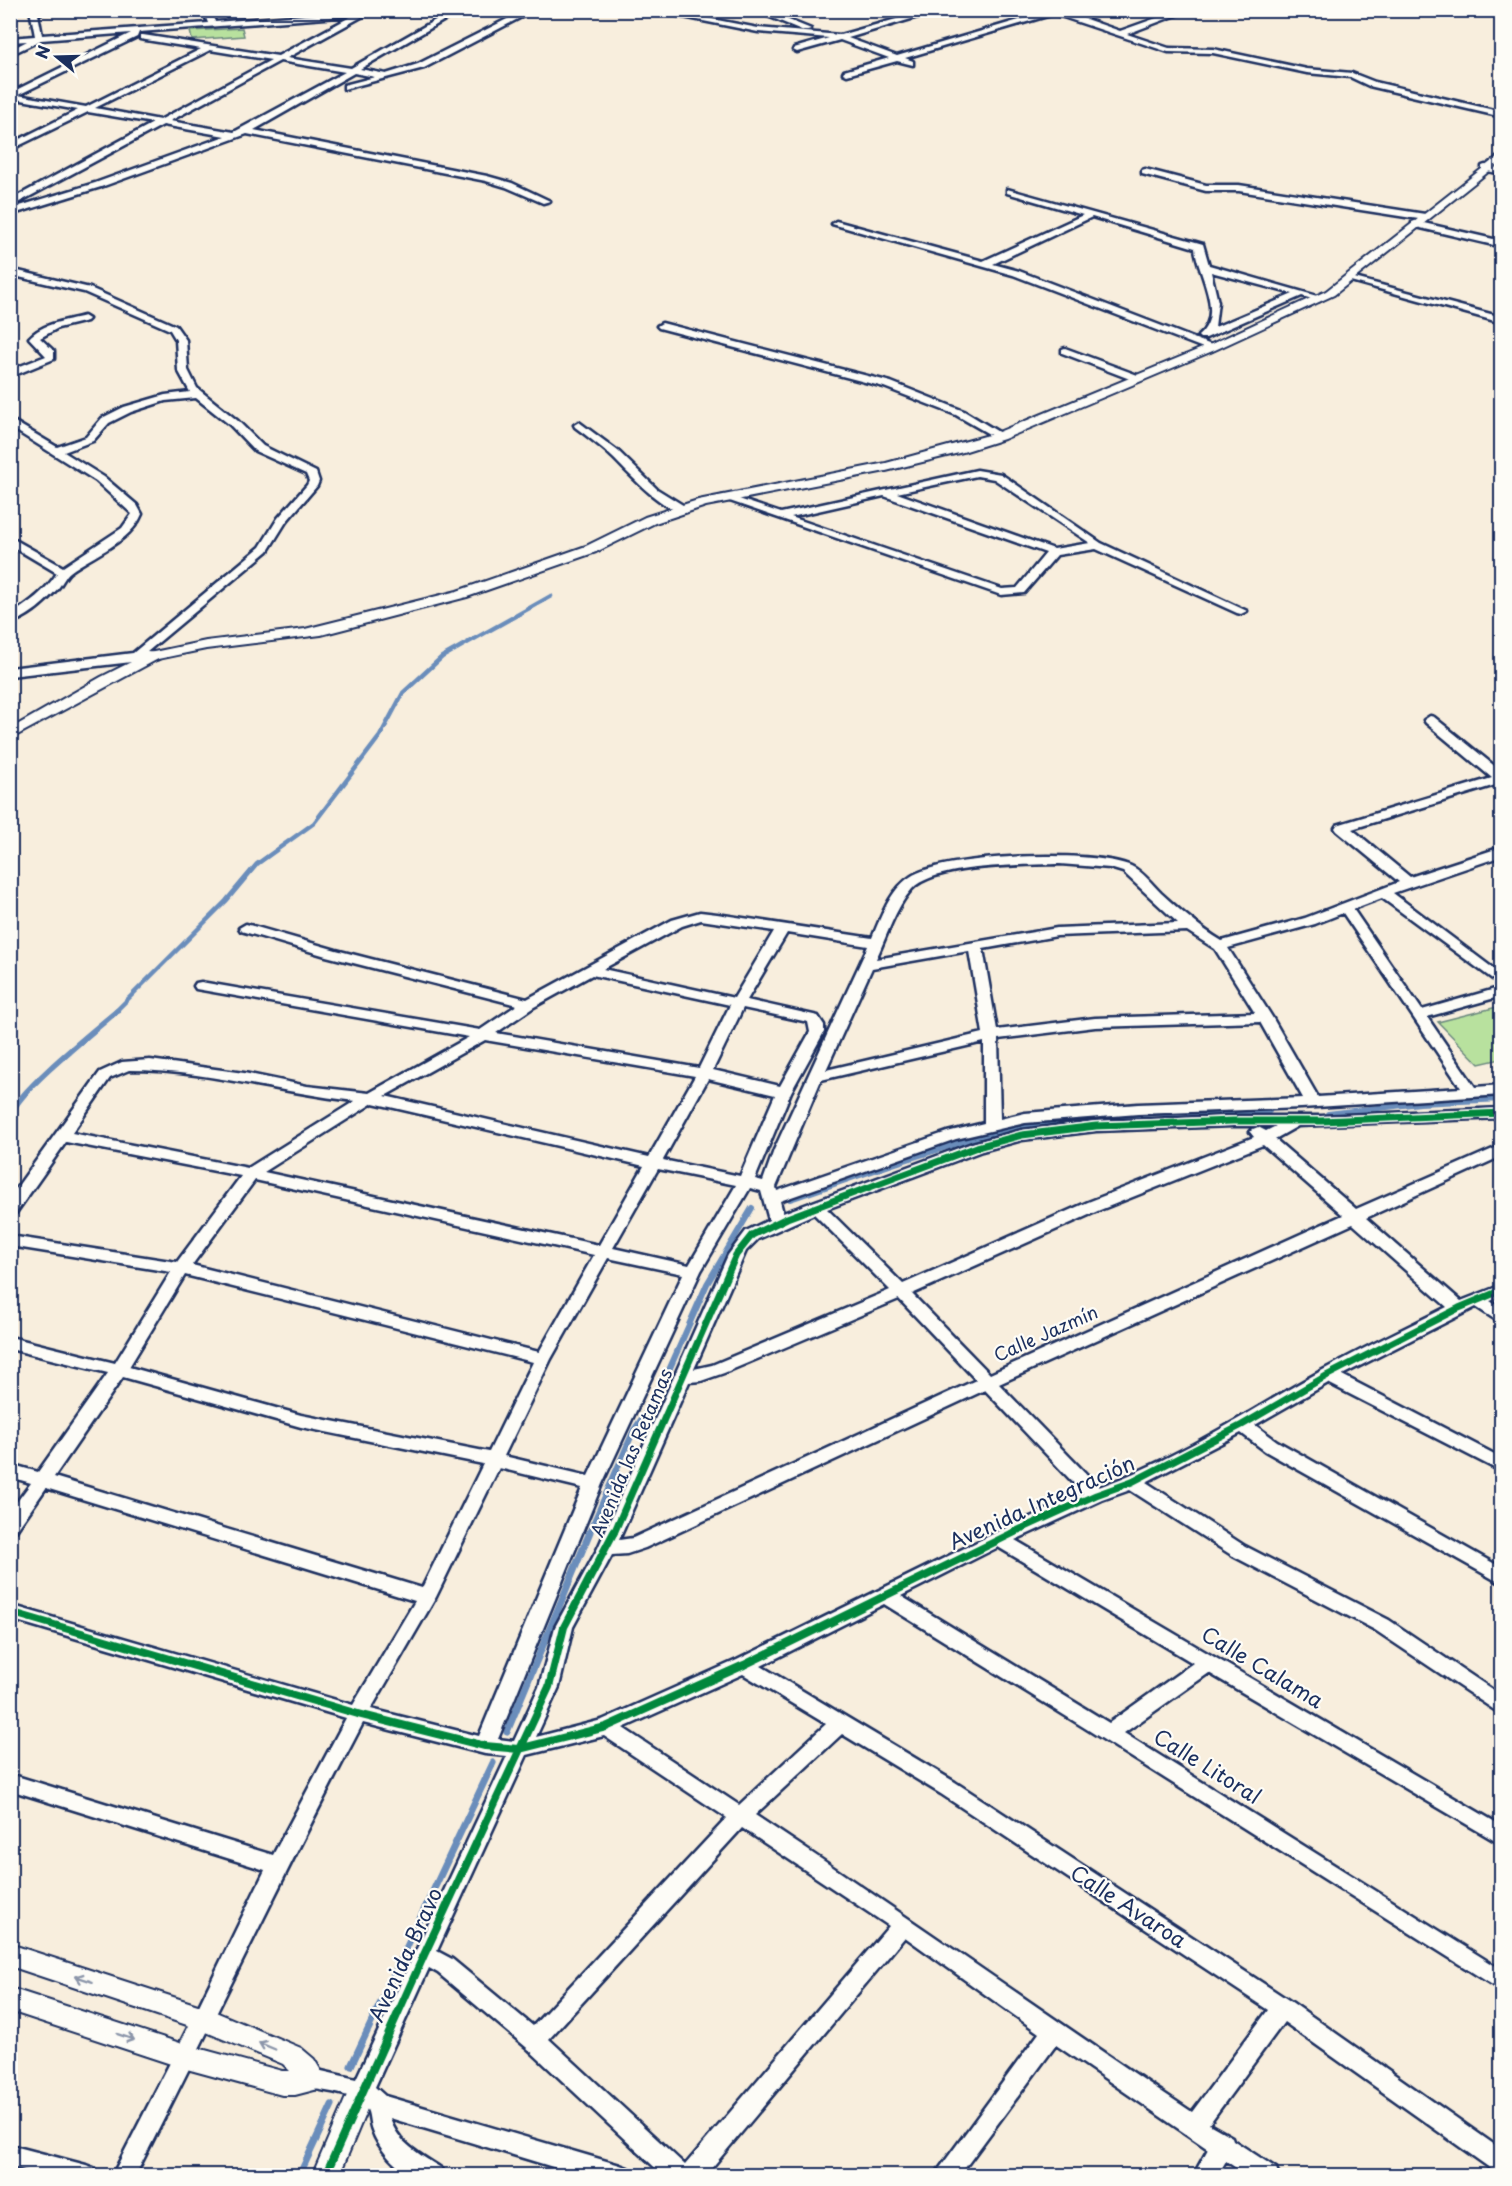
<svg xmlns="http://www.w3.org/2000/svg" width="1512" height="2186" viewBox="0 0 1512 2186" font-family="'Playpen Sans',sans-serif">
<rect width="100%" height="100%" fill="#f8eedd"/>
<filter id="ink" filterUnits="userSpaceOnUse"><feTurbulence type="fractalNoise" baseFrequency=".0167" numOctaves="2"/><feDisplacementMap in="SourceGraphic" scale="12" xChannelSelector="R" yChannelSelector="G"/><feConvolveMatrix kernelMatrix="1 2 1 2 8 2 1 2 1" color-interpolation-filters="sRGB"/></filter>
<g filter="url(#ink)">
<!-- green -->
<path fill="#b8e19e" stroke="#6a887e" stroke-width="1.5" d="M242,28L244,36L192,40L190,31Z
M1501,1006V1059L1479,1064L1438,1022Z"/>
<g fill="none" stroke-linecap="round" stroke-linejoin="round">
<!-- stream-far2 -->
<path stroke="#6a8dbb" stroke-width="4.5" d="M115,1012L226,901L257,864L314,823L380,736L403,693L442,657L551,596"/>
<!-- stream-far1 -->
<path stroke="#6a8dbb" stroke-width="6" d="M1328,1114L1420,1103L1502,1099
M10,1149C15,1137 8,1125 12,1113C18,1091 96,1029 117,1011
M790,1199C870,1172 950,1141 1033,1126C1111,1111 1190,1113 1269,1111
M589,1533L634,1430L658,1395L707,1284L752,1208"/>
<!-- stream -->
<path stroke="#6a8dbb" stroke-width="7" d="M507,1732L590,1532
M351,2066L493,1763
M299,2176L332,2105"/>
<defs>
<path id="minor" d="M30,10H54L38,14L42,35L208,23L203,10H211L215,22L368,10H407L365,15L287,58L351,68L453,10H462L360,69L386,74L418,64L525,10H535L424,68L344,89V85L375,77L354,73L254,130L487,176L512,183L550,201L543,203L506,187L486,181L247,134L101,187L10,215V209L95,183L225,136L163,125L10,207V200L153,123L88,112L10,150V144L78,110L10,98V93L131,33L41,40L10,55V50L27,41L10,42V38L35,36ZM352,16L278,56L143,35H140V39L201,49L86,107L18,95L137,37L139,32ZM210,50L271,60L160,120L95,108ZM280,61L345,72L234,132L170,121Z
M648,10H666L758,28L840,35L928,10H941L848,38L897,56L1046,12L1045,10H1060L1120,31L1179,10H1190L1127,34L1169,48L1213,49L1307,69L1352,73L1375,82L1502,112V117L1369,86L1350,77L1307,73L1213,53L1168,52L1054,14L905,58L913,61V65L897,61L847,75L843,73L844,71L889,58L840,40L797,52L793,50L794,48L829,38L758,32Z
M753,10H764L811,29L804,31Z
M1485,165L1502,169V174L1482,170V166Z
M1145,169L1206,185H1239L1425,214L1429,217L1425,220L1239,191H1206L1142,174V170Z
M1007,189L1203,244L1209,265L1324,298L1319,301L1302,296L1206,338H1200L1198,336C1226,313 1197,274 1195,248L1092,217L993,264L1019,271L1214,346L1216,348L1211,351L1013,275L832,224L836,221L983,261L1083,215L1007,193ZM1211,272L1293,294L1215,327L1218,302Z
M1415,221L1502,241V247L1412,226V222Z
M10,269L90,288L176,326L186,340L188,370L197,388L238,421L263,446L316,472L319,481L317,486L286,522L268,551L147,652L158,653V659L10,676V668L133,653L260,547L278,518L307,485L309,481L306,474L255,451L230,425L196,398L165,401L131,412L109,423L93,441L64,452L104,477L137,505L142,514C131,542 93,555 70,572C65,576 63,582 59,587C47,601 29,618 10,623V615C28,604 46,591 57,573L10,545V537L63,567L122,528L132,514L96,481L10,427V419L57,447L86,437L102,418L124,407L165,395L190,392L178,370L176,340L170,330L84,292L10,275Z
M1347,276L1502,317V323L1347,280Z
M84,316L89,319L87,321L58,328L40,338L54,351V359L10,377V370L46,356L29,338C43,323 65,321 84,316Z
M662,323L891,382L964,411L1005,436L996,438L956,415L884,387L659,328L657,326Z
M1065,348L1143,377L1144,379L1135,381L1062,353V349Z
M579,422L618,451L657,489L686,507V511C665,515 627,471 612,457C601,446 588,437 575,427L574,425Z
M977,470L1001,474L1101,543L1247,611L1241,614L1237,613L1096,549L1057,555L1024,593L1001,595L721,498L722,496H730L781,513ZM977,476L994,479L1090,543L1054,549L897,493ZM884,496L1046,553L1017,588L1002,589L791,517Z
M1430,716L1434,717L1502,772V783L1352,829L1410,877L1502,847V856L1393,893L1502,975V986L1382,898L1353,909L1422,1010L1502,987V996L1427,1017L1475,1087L1502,1085V1095L1301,1108L1138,1114L1025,1123L956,1139L780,1201L783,1213L972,1143L1022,1130L1096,1121L1233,1116H1321L1502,1108V1118L1298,1126L1275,1139L1356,1209L1502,1145V1156L1366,1218L1461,1301L1502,1285V1297L1490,1301L1502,1309V1324L1476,1307L1342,1375L1502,1458V1472L1328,1383L1255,1425L1277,1441L1502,1568V1584L1265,1451L1241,1433L1146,1482L1245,1546L1389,1620L1502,1696V1715L1375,1630L1233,1556L1130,1490L1102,1500L1015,1540L1502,1826V1845L1209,1673L1124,1733L1502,1970V1991L1085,1728L884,1604L761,1666L955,1782L1290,2001L1502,2150V2173L1494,2171L1284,2022L1209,2124L1232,2137L1233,2140L1276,2168L1279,2176H1248L1226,2161L1217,2176H1193L1208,2149L1056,2045L959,2176H934L1039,2033L905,1937L705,2176H664L526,2047L438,1973L429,1968L375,2087L385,2096L620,2165L628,2168L631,2176H583L390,2118C397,2143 421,2155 441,2168L444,2176C435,2176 425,2177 416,2176C398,2173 377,2146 372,2130C369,2123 370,2113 366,2108C354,2091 323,2093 305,2086L302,2079L305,2072L313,2069L356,2079L507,1756L485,1754L363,1723C284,1873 212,2025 135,2176H112L196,2012L265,1870L10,1790V1774L273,1855L346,1718L10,1619V1605L353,1705L415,1601L46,1488L16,1531L10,1533V1511L31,1483L10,1477V1464L38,1472L108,1373L10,1349V1337L115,1363L171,1272L10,1246V1236L177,1262L241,1176L66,1142L16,1213L10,1214V1197L100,1072L122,1062L150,1060L244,1073L307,1086L369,1093L469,1037L196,989L194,986L196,983L201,982L480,1030L517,1005L326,956L241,931L239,928L246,924L336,950L527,999L672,920L700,912L717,914L872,938C881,917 890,890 910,877C943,854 1095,849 1131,866C1142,871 1152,884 1161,893C1181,911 1199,927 1222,941L1305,918L1399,882L1337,831L1335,828L1337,825L1492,778L1426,723L1424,720ZM1060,864L1110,868L1123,872L1178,923L1057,928L876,959C887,936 895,908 912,889C935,864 1026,865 1060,864ZM1343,913L1461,1088L1318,1097L1272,1017L1228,948L1315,924ZM701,920L774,931L734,998L603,969L682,926ZM1187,931L1215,949L1255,1013L1095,1018L997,1030L983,949L1057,936ZM787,933L868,946L774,1150L763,1181L755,1179L791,1092L824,1032V1025L818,1016L747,1000ZM969,951L983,1033L826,1070L872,968ZM592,975L730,1005L699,1068L496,1033L534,1007ZM743,1008L808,1022L810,1032L780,1086L713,1070ZM1260,1022L1303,1098L1138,1104L1025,1113L1000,1119L998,1039L1095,1027ZM485,1040L695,1076L649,1157L385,1096ZM984,1042V1123L947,1132L777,1191L776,1187L821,1080ZM129,1070C205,1070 280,1093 355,1101L248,1168L72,1133L110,1078ZM708,1079L775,1095L740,1176L663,1160ZM373,1103L644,1166L599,1245L264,1172ZM1233,1126H1276L1266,1131L1258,1127L1253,1129L1250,1132L1254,1137L1088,1202L903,1284L827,1209L982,1151L1022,1140L1096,1131ZM1263,1145L1343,1215L990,1374L912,1294L1100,1210ZM658,1169L736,1185L689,1265L613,1248ZM255,1180L594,1255L539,1352L192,1265ZM750,1188L761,1191L769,1220L746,1231L728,1255L598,1548L555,1627L539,1687L514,1741L498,1739L602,1484L701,1271ZM814,1214L890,1290L712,1365L694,1369L746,1251L758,1239ZM1353,1224L1447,1307C1405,1328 1363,1348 1321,1371C1249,1411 1178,1459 1099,1487L999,1384ZM608,1258L683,1274L588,1476L504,1456L551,1359ZM185,1275L533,1362L489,1452L301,1415L129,1367ZM899,1299L976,1380L633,1538L619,1540L689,1382L701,1381L724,1373ZM123,1377L301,1427L483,1464L422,1588L54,1477ZM985,1390L1083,1493L993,1534L737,1660L602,1720L536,1737L559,1687L573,1627L612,1555L627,1554L645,1548ZM499,1468L582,1488L479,1736L371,1709L436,1597ZM998,1547L1193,1663L1109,1723L901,1596ZM743,1674L826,1724L739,1805L623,1728ZM842,1734L941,1794L1268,2010L1192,2112C1045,2014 902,1912 755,1815ZM604,1736L727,1818L533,2026L452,1959L437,1951L527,1755ZM742,1828L889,1926L685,2165L549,2039Z
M10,2145L86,2165L94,2168L97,2176H46L10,2166Z"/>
<path id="tertiary" d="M1502,153V161L1334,295L1215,350L1004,439L963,452L886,471L706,506L655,523L596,552L467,597L321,635L206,649L158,659L10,739V729L101,677L149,653L206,641L305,629L457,591L586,546L645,517L698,500L886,463L996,433L1207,346L1326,291Z
M10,1944L204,2007L301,2048L314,2059L326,2079L322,2088L295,2095H282L183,2068L10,2011V1988L183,2044L282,2071H290L283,2064L199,2029L10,1966Z
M362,2078L371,2081L375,2090L339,2176H312L353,2081Z"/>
</defs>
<!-- minor casing -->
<use href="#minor" stroke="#1b2f5e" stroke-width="5"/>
<!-- tertiary casing -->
<use href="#tertiary" stroke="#1b2f5e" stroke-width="4"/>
<!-- minor -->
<use href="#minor" fill="#fdfcf7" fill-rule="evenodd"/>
<!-- tertiary -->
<use href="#tertiary" fill="#fdfcf7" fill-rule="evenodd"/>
<defs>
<path id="cycleway-far1" d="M614,1533L736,1255L752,1235L787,1218L977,1147L1022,1135L1096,1126L1233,1121H1321L1502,1113
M1012,1533L1096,1495L1132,1482L1242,1425L1328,1375L1459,1308L1502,1290"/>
<path id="cycleway" d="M10,1612L358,1714L485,1746L519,1749L606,1727L744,1665L1015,1532
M325,2176L424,1955L549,1687L564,1627L614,1532"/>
</defs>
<!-- cycleway-far1 casing -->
<use href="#cycleway-far1" stroke="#fdfcf7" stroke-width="10"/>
<!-- cycleway casing -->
<use href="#cycleway" stroke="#fdfcf7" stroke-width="12"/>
<!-- cycleway-far1 -->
<use href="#cycleway-far1" stroke="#00873e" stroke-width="7"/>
<!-- cycleway -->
<use href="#cycleway" stroke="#00873e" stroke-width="8"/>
</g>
<!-- one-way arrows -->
<defs><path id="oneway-shaft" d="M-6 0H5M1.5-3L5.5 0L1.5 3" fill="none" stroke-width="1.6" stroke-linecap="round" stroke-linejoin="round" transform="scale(1.5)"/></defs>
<g stroke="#8c96aa">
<use href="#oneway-shaft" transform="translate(84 1979) rotate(-162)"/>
<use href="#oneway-shaft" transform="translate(126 2037) rotate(19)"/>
<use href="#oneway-shaft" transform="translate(267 2046) rotate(-157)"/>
</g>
</g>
<g text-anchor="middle" stroke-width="4.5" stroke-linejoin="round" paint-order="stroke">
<!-- street labels -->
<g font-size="18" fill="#1b2f5e" stroke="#fdfcf7">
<text transform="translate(1046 1334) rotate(-24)" y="6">Calle Jazmín</text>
<text transform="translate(632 1453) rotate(-67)" y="6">Avenida las Retamas</text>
</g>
<!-- near-street labels -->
<g font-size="21" fill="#1b2f5e" stroke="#fdfcf7">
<text transform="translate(1042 1503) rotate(-24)" y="7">Avenida Integración</text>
<text transform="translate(1262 1668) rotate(31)" y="7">Calle Calama</text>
<text transform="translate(1207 1767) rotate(32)" y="7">Calle Litoral</text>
<text transform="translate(1128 1907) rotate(33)" y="7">Calle Avaroa</text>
<text transform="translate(406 1955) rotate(-65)" y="7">Avenida Bravo</text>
</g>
</g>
<!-- margin -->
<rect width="1512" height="2186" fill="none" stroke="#fdfcf7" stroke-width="36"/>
<rect x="18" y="18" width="1476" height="2150" fill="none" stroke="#1b2f5e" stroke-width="2" filter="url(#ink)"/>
<!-- north arrow -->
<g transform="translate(57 57) rotate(289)" stroke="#fdfcf7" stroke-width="4.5" paint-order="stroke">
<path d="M0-4.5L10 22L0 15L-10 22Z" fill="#1b2f5e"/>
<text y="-9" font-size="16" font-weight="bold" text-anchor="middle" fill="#1b2f5e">N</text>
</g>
</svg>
